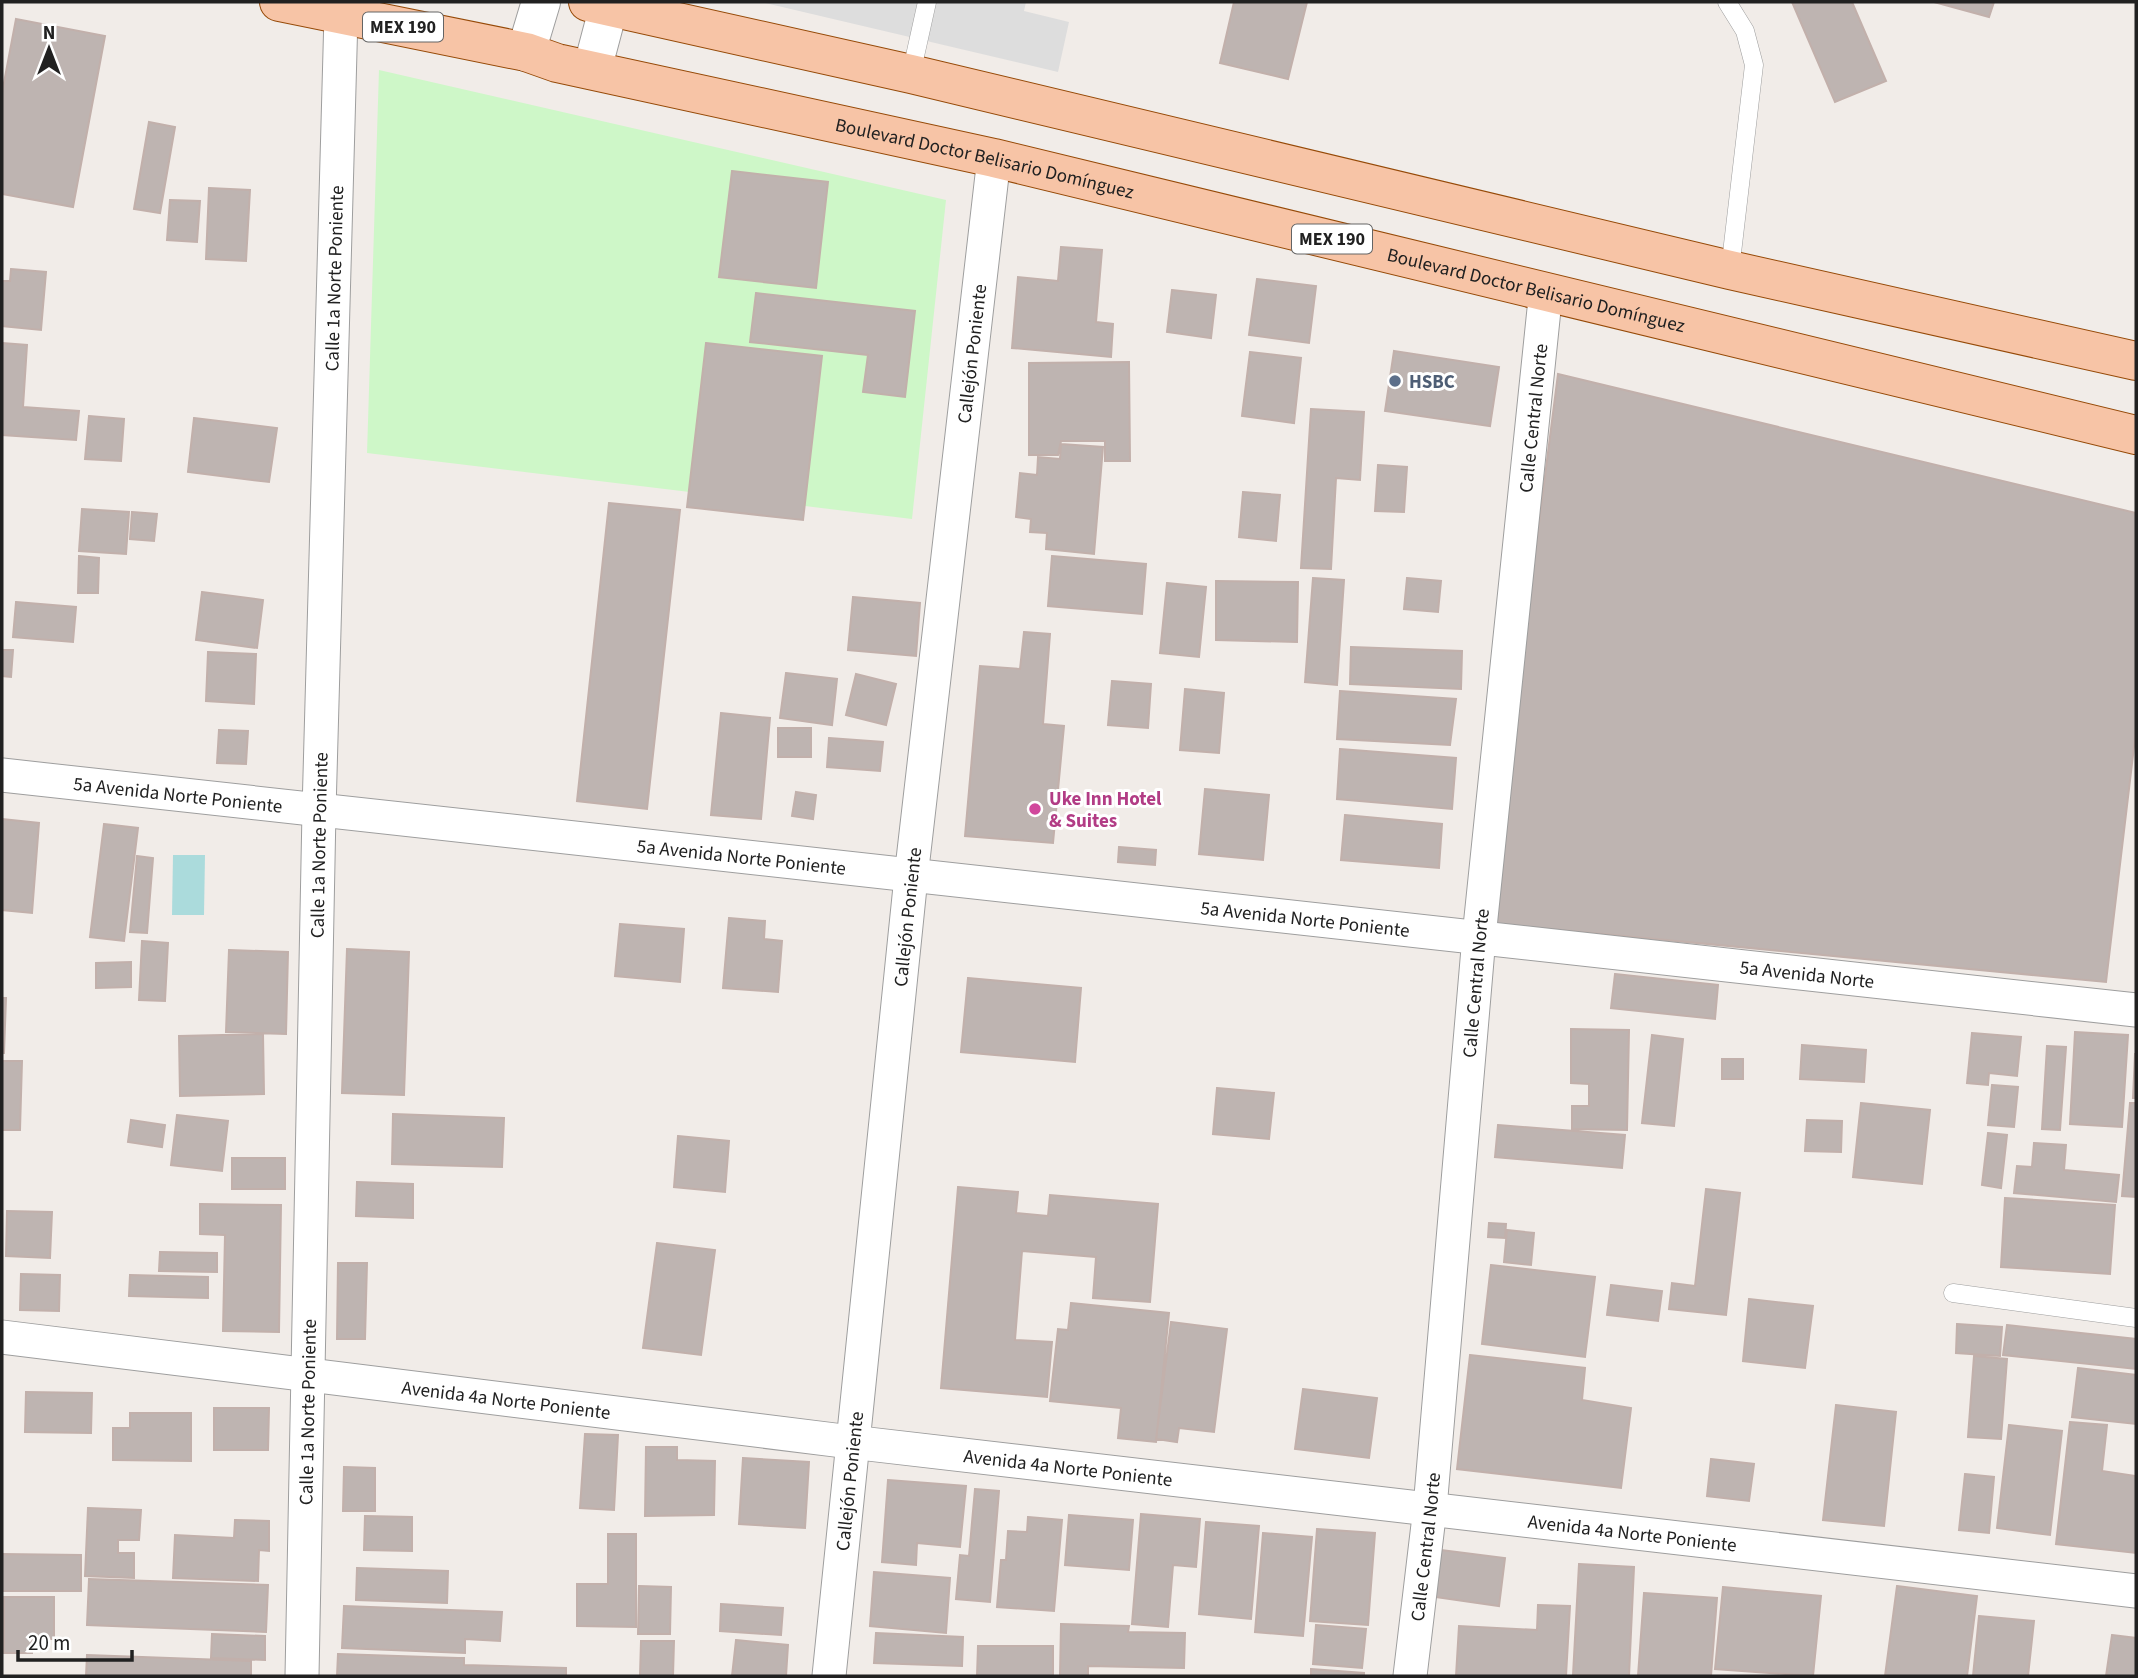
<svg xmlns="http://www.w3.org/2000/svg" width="2138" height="1678" viewBox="0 0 2138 1678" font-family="'Source Sans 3',sans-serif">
<rect width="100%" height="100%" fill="#f1ece8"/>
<!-- park -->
<path fill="#cef7c8" d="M379,70L946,200L912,519L367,453Z"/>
<!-- parking -->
<path fill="#ddd" d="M761,2H1026L1024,11L1069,22L1058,72Z"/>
<!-- water -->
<path fill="#abdbdc" d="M173,855H205L204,915H172Z"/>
<!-- building -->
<path fill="#beb4b1" stroke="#c2b0ab" stroke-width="2" d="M1234,2H1307L1288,79L1220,63Z
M1792,2H1852L1886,81L1835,102Z
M1934,2H1994L1989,17Z
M16,19L105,36L73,207L2,194V93Z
M149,122L175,127L160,213L134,209Z
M732,171L828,182L816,288L719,277Z
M209,188L250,190L246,261L206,259Z
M170,200L200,201L197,242L167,240Z
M1061,247L1102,250L1096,322L1113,324L1111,357L1012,348L1018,277L1058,281Z
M11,269L46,272L41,330L2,326V281H10Z
M1257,279L1316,286L1309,343L1249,335Z
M1172,290L1216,295L1211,338L1167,332Z
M756,293L915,311L905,397L863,392L868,355L750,342Z
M2,343L27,345L23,407L79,411L76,440L2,435Z
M706,343L822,356L803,520L687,507Z
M1394,351L1499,367L1490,426L1385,411Z
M1250,352L1301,358L1294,423L1242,416Z
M1129,362L1130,461H1105V441H1061L1058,455H1029V363Z
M1558,374L2136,513V730L2106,982L1488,923Z
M1311,409L1364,412L1360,480L1336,478L1331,569L1301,568Z
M89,416L124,419L121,461L85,459Z
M194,418L277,428L269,482L188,472Z
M1061,444L1103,447L1094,554L1046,549L1047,533L1030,532L1031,519L1016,517L1020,473L1037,475L1038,457L1060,459Z
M1378,465L1407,467L1404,512L1375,511Z
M1243,492L1280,495L1276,541L1239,537Z
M609,503L680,510L647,809L577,801Z
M82,509L129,512L126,554L79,551Z
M132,512L157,514L154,541L130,539Z
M79,556L99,558L98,593H78Z
M1052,556L1146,564L1142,614L1048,606Z
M1313,578L1344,580L1337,685L1305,682Z
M1407,578L1441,581L1438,612L1404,609Z
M1216,581L1298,582L1297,642L1216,640Z
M1167,583L1206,587L1199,657L1160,653Z
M202,592L263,600L257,648L196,640Z
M853,597L920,603L916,656L848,650Z
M16,602L76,607L73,642L13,637Z
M1024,632L1050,634L1043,724L1064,726L1053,843L965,836L980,666L1020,669Z
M1351,647L1462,651L1461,689L1350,684Z
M2,650H13L11,677L2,676Z
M208,652L256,654L254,704L206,701Z
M786,673L837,679L832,725L780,718Z
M856,674L896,684L886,725L846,715Z
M1112,681L1151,684L1148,728L1108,725Z
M1185,689L1224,693L1219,753L1180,750Z
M1340,691L1456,699L1450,745L1337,739Z
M721,713L770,718L761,819L711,815Z
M778,728H811V757H778Z
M219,730L248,731L246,764L217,763Z
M829,738L883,742L880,771L827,767Z
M1340,749L1456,758L1452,809L1337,799Z
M1205,789L1269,795L1263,860L1199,854Z
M796,792L816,795L813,819L792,816Z
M1345,815L1442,824L1439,868L1341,860Z
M2,819L39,823L32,913L2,910Z
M104,824L138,828L124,941L90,937Z
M1119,847L1156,850L1155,865L1118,862Z
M137,856L153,858L147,933L130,932Z
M729,918L765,921L764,939L782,941L778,992L723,988Z
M620,924L684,929L680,982L615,976Z
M142,941L168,943L165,1001L139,1000Z
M347,949L409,952L404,1095L342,1093Z
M229,950L288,952L286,1034L226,1032Z
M131,962V987L96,988V963Z
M1615,974L1718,985L1715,1019L1611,1008Z
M968,978L1081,988L1075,1062L961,1052Z
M2,998H6L4,1053H2Z
M1571,1029L1629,1030L1627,1130L1572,1129V1106H1589V1084L1571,1083Z
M2075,1032L2128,1035L2122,1127L2070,1124Z
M1972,1033L2021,1037L2017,1076L1989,1073L1988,1085L1967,1083Z
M263,1034L264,1094L180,1096L179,1036Z
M1652,1035L1683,1039L1674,1126L1642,1123Z
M1802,1045L1866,1050L1864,1082L1800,1079Z
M2047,1046L2066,1047L2060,1130L2042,1129Z
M2135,1054H2136V1098H2133Z
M1722,1059H1743V1079H1722Z
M2,1061H22L20,1130H2Z
M1992,1085L2018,1087L2014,1127L1988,1125Z
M1217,1088L1274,1093L1269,1139L1213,1134Z
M1861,1103L1930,1110L1922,1184L1853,1177Z
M2130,1103H2136V1197L2122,1196Z
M393,1114L504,1118L502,1167L392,1164Z
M177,1115L228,1121L222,1171L171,1165Z
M131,1120L165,1125L162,1147L128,1142Z
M1807,1120L1842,1121L1841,1152L1805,1151Z
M1498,1125L1625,1135L1622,1168L1495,1157Z
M1988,1133L2007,1135L2001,1188L1982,1185Z
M678,1136L729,1141L725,1192L674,1187Z
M2034,1143L2066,1145L2064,1170L2119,1175L2116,1202L2014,1193L2017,1166L2032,1167Z
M232,1158H285V1189H232Z
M357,1182L413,1184V1218L356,1216Z
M958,1187L1018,1192L1016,1213L1048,1216L1050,1195L1158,1204L1150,1302L1093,1298L1096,1257L1022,1251L1015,1340L1052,1342L1047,1397L941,1388Z
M1706,1189L1740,1193L1726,1315L1669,1309L1672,1283L1695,1286Z
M2005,1198L2115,1205L2110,1274L2001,1267Z
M200,1204L281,1205L279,1332L223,1331L225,1235L200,1234Z
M7,1211L52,1212L50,1258L6,1256Z
M1489,1223L1506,1224L1505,1238L1488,1237Z
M1507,1230L1534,1233L1531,1265L1504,1262Z
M657,1243L715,1250L701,1355L643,1348Z
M160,1252L217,1253V1272L159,1271Z
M338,1263H367L365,1339H337Z
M1491,1265L1595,1277L1585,1357L1482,1344Z
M21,1274L60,1275L59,1311L20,1310Z
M130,1275L208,1277V1298L129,1296Z
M1611,1285L1662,1291L1658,1321L1607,1315Z
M1749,1299L1813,1306L1805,1368L1743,1361Z
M1071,1303L1169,1313L1156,1442L1118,1438L1121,1408L1050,1401L1058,1329L1068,1330Z
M1171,1322L1227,1329L1214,1432L1179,1428L1177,1442L1156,1439Z
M1957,1324L2002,1327L2000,1356L1956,1353Z
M2007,1325L2136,1339V1369L2003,1355Z
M1470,1355L1585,1368L1582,1400L1631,1408L1621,1488L1457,1469Z
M1974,1356L2007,1359L2001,1439L1968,1437Z
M2078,1368L2136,1375V1424L2072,1417Z
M1303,1389L1377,1398L1369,1458L1295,1449Z
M26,1392L92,1393L91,1433L25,1432Z
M1836,1405L1896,1412L1884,1526L1823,1520Z
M214,1408H269L268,1450H214Z
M130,1413H191V1461L113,1460V1428H130Z
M2070,1422L2107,1425L2102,1471L2136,1476V1553L2056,1544Z
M2009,1425L2062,1431L2050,1535L1997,1528Z
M585,1434L618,1435L614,1510L580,1508Z
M646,1447H677V1460L715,1461L714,1515L645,1516Z
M743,1458L809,1462L805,1528L739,1524Z
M1711,1459L1754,1464L1749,1501L1707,1496Z
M344,1467L375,1468V1511H343Z
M1965,1474L1994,1477L1989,1533L1959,1530Z
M888,1480L966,1486L960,1547L917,1543L916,1565L882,1562Z
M975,1489L999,1491L990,1602L956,1599L960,1555L969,1556Z
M88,1508L141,1510L139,1540H118V1553H134V1578L85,1576Z
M1141,1514L1200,1519L1196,1567L1173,1565L1168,1627L1132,1624Z
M1069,1515L1133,1520L1129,1570L1065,1565Z
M365,1516L412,1517V1551L364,1550Z
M1028,1517L1062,1520L1054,1611L997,1607L1001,1560H1006L1008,1531L1027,1532Z
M235,1520L269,1521V1551L259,1550L258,1581L173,1578L175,1535L234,1538Z
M1206,1522L1259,1526L1251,1619L1199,1614Z
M1317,1529L1375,1533L1368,1625L1310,1621Z
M1263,1533L1312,1537L1303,1636L1255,1632Z
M608,1534H636V1627L577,1626V1584H608Z
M1441,1550L1505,1558L1499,1606L1435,1597Z
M2,1554L81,1555V1591H2Z
M1579,1564L1634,1567L1629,1676L1573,1675Z
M357,1568L448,1571L447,1603L356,1600Z
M874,1572L950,1578L946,1633L870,1626Z
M89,1579L268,1585L266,1632L87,1625Z
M639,1586L671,1587L670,1634H638Z
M1897,1586L1977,1596L1967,1676H1885Z
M1723,1587L1821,1596L1813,1676L1715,1669Z
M1644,1593L1717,1598L1711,1676H1638Z
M4,1597H54V1639H32V1653H4Z
M721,1604L783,1608L781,1635L720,1631Z
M1538,1605L1570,1606L1566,1676H1456L1459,1626L1537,1630Z
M344,1606L502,1612L500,1641L465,1639V1653L342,1648Z
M1979,1616L2034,1621L2028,1676H1973Z
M1061,1624L1129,1626L1128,1632L1185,1633L1184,1668L1088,1666V1676H1060Z
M1316,1625L1366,1629L1362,1668L1313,1664Z
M876,1633L963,1637L962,1666L874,1663Z
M212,1634L265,1636V1660L211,1658Z
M2112,1635L2136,1638V1676H2106Z
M736,1640L788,1645L786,1676H732Z
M641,1641H674L673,1676H640Z
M978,1646H1053V1676H977Z
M338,1654L458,1658H464V1665L566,1668V1676H337Z
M87,1655L251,1661V1676H86Z
M1311,1669L1364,1673V1676H1311Z"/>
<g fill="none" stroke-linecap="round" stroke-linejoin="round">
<defs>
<path id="service" d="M1727,2L1745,31L1754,65L1730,270
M911,74L927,2
M1953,1293L2136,1318"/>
<g id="minor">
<path id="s1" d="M2,775L2136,1010"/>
<path id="s2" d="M2,1337L851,1442L2136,1591"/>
<path id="s3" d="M302,1676L319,811L341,15"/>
<path id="s4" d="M829,1676L911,877L994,158"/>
<path id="s5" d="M1410,1676L1430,1508L1479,937L1546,290"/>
</g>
<path id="tertiary" d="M526,52L541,2
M592,70L610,2"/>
<g id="primary">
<path id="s6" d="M279,2L526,52L557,63L994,158L2136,435"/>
<path d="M588,2L911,74L1730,270L2136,361"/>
</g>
</defs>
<!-- service casing -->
<use href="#service" stroke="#9e9e9e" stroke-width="19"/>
<!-- minor casing -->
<use href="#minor" stroke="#9e9e9e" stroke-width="35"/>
<!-- tertiary casing -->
<use href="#tertiary" stroke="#9e9e9e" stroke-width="40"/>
<!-- primary casing -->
<use href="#primary" stroke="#964a08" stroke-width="40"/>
<!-- service -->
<use href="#service" stroke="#fff" stroke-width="18"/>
<!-- minor -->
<use href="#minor" stroke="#fff" stroke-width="33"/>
<!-- tertiary -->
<use href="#tertiary" stroke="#fff" stroke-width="38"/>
<!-- primary -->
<use href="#primary" stroke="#f7c4a6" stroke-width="38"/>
</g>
<!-- markers -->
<circle fill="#5c6f8a" stroke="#fff" stroke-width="2.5" cx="1395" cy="381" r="7"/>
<circle fill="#d1479c" stroke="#fff" stroke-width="2.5" cx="1035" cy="809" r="7"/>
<g text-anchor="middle" stroke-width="6" stroke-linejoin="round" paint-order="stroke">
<!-- shield labels -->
<g fill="#fff" stroke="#646464" stroke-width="2">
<rect x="363" y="12.5" width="80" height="29" rx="5"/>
<rect x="1292" y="224.5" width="80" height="29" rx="5"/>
</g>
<g font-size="18" font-weight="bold" fill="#212121">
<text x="403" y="33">MEX 190</text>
<text x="1332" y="245">MEX 190</text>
</g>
<!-- street labels -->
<g font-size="19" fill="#212121" stroke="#fff">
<text dy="7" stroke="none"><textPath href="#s6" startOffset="723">Boulevard Doctor Belisario Domínguez</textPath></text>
<text dy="7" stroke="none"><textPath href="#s3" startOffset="1398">Calle 1a Norte Poniente</textPath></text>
<text dy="7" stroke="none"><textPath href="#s6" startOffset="1290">Boulevard Doctor Belisario Domínguez</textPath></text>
<text dy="7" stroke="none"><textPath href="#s4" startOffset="1330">Callejón Poniente</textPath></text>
<text dy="7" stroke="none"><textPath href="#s5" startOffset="1264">Calle Central Norte</textPath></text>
<text dy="7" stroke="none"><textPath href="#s1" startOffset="177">5a Avenida Norte Poniente</textPath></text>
<text dy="7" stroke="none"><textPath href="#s3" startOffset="831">Calle 1a Norte Poniente</textPath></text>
<text dy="7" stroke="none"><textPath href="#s1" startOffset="744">5a Avenida Norte Poniente</textPath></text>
<text dy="7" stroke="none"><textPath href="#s4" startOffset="763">Callejón Poniente</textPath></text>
<text dy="7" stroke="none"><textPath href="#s1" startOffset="1311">5a Avenida Norte Poniente</textPath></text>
<text dy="7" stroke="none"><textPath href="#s1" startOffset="1816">5a Avenida Norte</textPath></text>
<text dy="7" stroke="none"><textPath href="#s5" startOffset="696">Calle Central Norte</textPath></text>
<text dy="7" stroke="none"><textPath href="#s2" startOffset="508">Avenida 4a Norte Poniente</textPath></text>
<text dy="7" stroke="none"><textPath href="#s3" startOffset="264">Calle 1a Norte Poniente</textPath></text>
<text dy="7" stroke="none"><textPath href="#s2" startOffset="1074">Avenida 4a Norte Poniente</textPath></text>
<text dy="7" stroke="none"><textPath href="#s4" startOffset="196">Callejón Poniente</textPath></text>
<text dy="7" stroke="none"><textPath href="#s2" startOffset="1642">Avenida 4a Norte Poniente</textPath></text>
<text dy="7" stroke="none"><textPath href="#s5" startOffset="130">Calle Central Norte</textPath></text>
</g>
<!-- service labels -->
<g font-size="19" font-weight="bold" fill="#4e5e75" stroke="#fff" text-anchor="start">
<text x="1409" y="388">HSBC</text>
</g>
<!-- hotel labels -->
<g font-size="19" font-weight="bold" fill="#b23c85" stroke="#fff" text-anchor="start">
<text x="1049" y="805">Uke Inn Hotel<tspan x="1049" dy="22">&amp; Suites</tspan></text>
</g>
</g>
<!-- border -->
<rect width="2138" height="1678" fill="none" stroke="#212121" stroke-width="7"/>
<!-- north arrow -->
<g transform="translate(49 49)" stroke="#ffffff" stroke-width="5" paint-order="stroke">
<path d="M0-5L12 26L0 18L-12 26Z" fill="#212121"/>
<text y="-10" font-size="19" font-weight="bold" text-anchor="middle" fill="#212121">N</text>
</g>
<!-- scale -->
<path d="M18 1650v10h114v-10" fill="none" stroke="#212121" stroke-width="3.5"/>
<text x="28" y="1650" font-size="21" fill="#212121" stroke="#ffffff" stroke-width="5" paint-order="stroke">20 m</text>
</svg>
